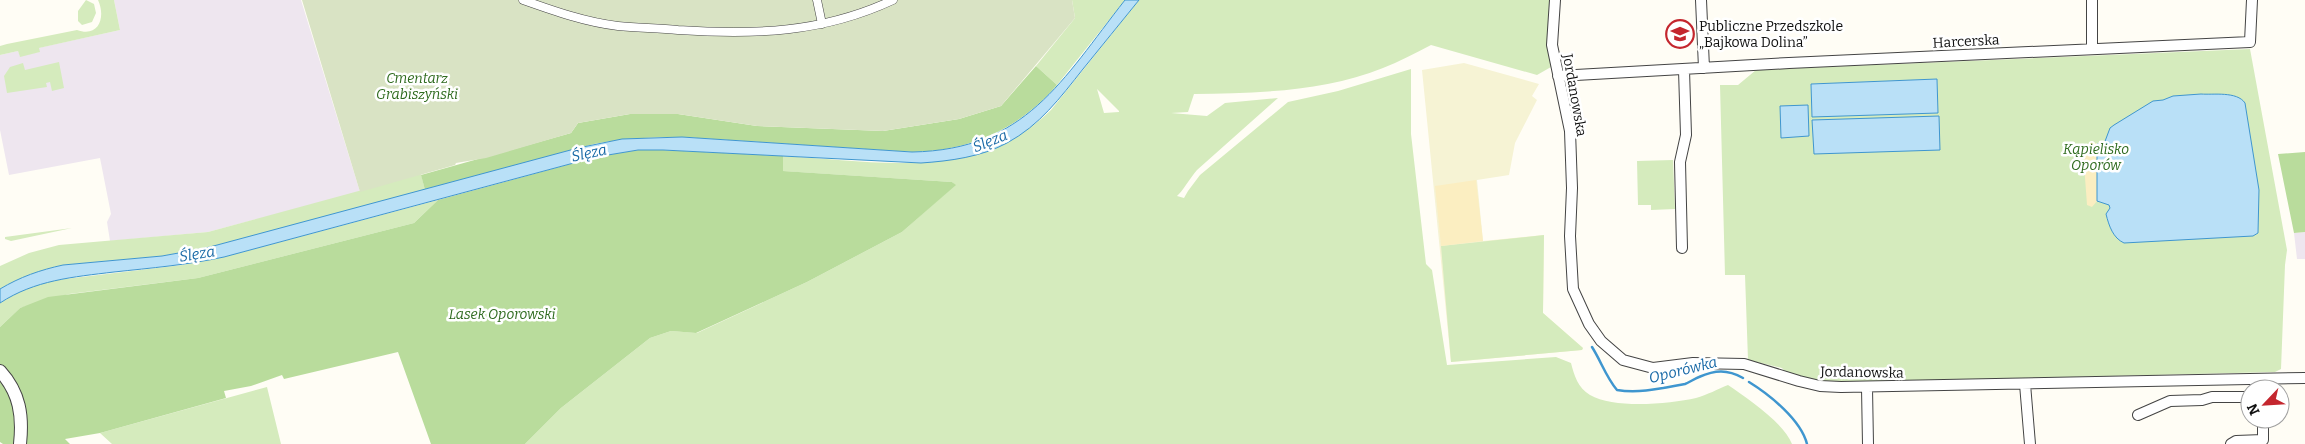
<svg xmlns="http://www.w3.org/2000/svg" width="2305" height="444" viewBox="0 0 2305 444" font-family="Bitter,serif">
<rect width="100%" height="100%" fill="#fffdf5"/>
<!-- industrial -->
<path fill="#eee6ef" d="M114,0H301L360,192L208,232L110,241L107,222L111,214L100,158L9,175L0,130V55L18,51L20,56L39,52L38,48L120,30Z
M2305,232V259H2297L2294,233Z"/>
<!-- farmland -->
<path fill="#f6f3d4" d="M1464,63L1539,84L1532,96L1537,100L1515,143L1509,175L1477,180L1483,241L1544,235L1543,313L1583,348L1582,350L1451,362L1422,70Z"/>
<!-- green -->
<path fill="#d5ebbd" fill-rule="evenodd" d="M86,0L94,4L96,13L92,22L82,25L78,21V11Z
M98,0H114L120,30L39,48L40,52L20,57L18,51L0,55V46L7,44L77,30C99,38 106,17 98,0Z
M1072,0H1125L1057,85L1036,66L1075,18Z
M1139,0H1551L1548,34L1551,67L1537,75L1431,45C1415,53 1399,62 1383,68C1324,92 1256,93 1194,94L1188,112L1171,113L1207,116L1225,103L1278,98L1197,170C1190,178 1182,192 1177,196L1184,198L1188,191L1200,175L1288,102L1338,91L1411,69V134L1426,264L1432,270L1447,365L1556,357L1571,363C1574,375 1578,388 1590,395C1614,409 1669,404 1696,398C1707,395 1718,389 1728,385C1747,398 1784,423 1792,444H525L561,408L650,338L671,331L697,333L807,282L902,232L955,185L952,182L782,171L783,156C877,161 976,183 1051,110ZM1097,89L1119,111V112L1104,113Z
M2250,49L2287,250L2285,265L2281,369L2275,372L1823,383L1787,374L1782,368L1748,360L1745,275H1725L1720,85H1738L1756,70ZM1937,79L1938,113L1812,116L1811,84Z
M59,62L64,88L52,91L50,82L46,83L47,87L7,93L4,76L10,67L23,63L25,70Z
M1673,160L1675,209L1651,210V205H1638L1637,161Z
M421,174L425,190L206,248L162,256L63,265C40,270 20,277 0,289V266L29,253L59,245L208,232Z
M438,200L414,223L198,278L69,294L20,308L0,327V303L18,292L48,281L182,265L224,257Z
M72,228L11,241L5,239V237Z
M1544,235L1543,313L1583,348L1582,350L1451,362L1441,246Z
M267,387L281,444H112L100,433Z"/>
<!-- forest -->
<path fill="#b9dc9c" d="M1036,66L1057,85C1019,129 970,151 912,152L682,137C652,137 624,138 594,144L425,190L421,175L571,133L578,123L630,114H678L757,126L883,131L959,119L1001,106Z
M638,150H663L783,156V171L952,182L956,185L902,232L807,282L696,333L671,331L650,338L561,408L525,444H431L398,352L284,379L282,375L251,386L224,391L226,398L100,433L65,439L70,444H3L0,442V327L20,308L48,297L198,278L414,223L438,200L596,157Z
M2305,152V232L2294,233L2278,154Z"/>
<!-- sand -->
<path fill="#fbeec1" d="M2092,141L2097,144V201L2092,207L2087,205L2083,150Z
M1476,180L1483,241L1441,246L1435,186Z"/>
<!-- cemetery -->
<path fill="#d9e3c4" d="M302,0H1072L1075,18L1001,106L959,119L883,131L757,126L678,114H630L578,123L571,133L486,158L456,163L455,165L360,192Z"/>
<!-- water -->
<path fill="#b9e0f7" stroke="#3f96cf" d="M1125,0H1139C1120,23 1102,46 1083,69C1060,98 1040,125 1007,143C981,157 950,161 921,163L663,150H638L596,157L224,257C187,265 151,268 114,272C73,277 35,280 0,303V289C20,277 40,270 63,265L162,256L206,248L578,148L622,139L682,137L912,152C1026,150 1062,80 1125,0Z
M1937,79L1938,113L1812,117L1811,84Z
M2201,94C2213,95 2237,91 2245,103L2259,190L2258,233L2253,236L2124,243C2113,238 2109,226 2106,214L2110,208L2109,205L2097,201V144H2104L2110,128L2114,125L2153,101L2163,100L2173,96Z
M1808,105L1809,136L1781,138L1780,106Z
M1939,116L1940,150L1814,154L1812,120Z"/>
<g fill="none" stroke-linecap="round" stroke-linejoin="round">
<!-- stream -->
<path stroke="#3f96cf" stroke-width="2.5" d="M1592,347C1601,361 1606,377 1617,390C1639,394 1663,388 1685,384C1690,382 1694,379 1699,377C1715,370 1727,369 1743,378
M1749,382C1770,395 1801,420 1807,444"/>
<defs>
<path id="pedestrian" d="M523,0C554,11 585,22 618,26C638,28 658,28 678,30C755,35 822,33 893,0
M817,0L822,24"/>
<path id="minor" d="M1555,0L1552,45L1570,131L1572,188L1570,236L1573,289L1589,324L1601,341L1623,360L1653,368L1693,363L1744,364L1799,381L1820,386L1841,387L2305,378
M1701,0L1704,68
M2092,49V0
M1558,76L1789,63L2250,42L2252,0
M1682,248L1680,162L1686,135L1684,70
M2025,384L2030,444
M1867,388L1868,444
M2138,415L2170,401L2202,400L2212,397H2250
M2231,444L2236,441L2263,440V419"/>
<path id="tertiary" d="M0,371C20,393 23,416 20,444"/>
</defs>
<!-- pedestrian casing -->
<use href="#pedestrian" stroke="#444" stroke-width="9"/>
<!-- minor casing -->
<use href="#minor" stroke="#444" stroke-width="12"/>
<!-- tertiary casing -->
<use href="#tertiary" stroke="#444" stroke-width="14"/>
<!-- pedestrian -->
<use href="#pedestrian" stroke="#fff" stroke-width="8"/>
<!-- minor -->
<use href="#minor" stroke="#fff" stroke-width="10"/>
<!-- tertiary -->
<use href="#tertiary" stroke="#fff" stroke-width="12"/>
</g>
<!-- icons -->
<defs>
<symbol id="school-ring" viewBox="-11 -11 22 22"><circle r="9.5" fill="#fff" stroke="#c4262e" stroke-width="1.5"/><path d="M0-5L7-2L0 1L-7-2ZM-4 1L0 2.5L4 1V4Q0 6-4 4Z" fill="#c4262e"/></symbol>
</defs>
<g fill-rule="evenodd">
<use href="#school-ring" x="1664" y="18" width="32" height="32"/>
</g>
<g text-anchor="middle" stroke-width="5" stroke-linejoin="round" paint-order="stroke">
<!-- poi labels -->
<g font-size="14" fill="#111" stroke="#fff" text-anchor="start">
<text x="1699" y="31">Publiczne Przedszkole<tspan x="1699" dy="16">„Bajkowa Dolina”</tspan></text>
</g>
<!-- street labels -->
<g font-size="14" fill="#111" stroke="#fff">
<text transform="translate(1966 41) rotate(-3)" y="5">Harcerska</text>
<text transform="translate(1575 95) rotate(80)" y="5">Jordanowska</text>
<text transform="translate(1862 372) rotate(1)" y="5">Jordanowska</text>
</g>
<!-- park labels -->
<g font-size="14" font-style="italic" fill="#2f6b1f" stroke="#fff">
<text x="417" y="83">Cmentarz<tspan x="417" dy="16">Grabiszyński</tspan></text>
<text x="2096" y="154">Kąpielisko<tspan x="2096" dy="16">Oporów</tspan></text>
<text x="502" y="319">Lasek Oporowski</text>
</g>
<!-- water labels -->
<g font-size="15" font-style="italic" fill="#1768a6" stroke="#fff">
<text transform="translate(990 141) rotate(-22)" y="5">Ślęza</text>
<text transform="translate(589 153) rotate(-12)" y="5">Ślęza</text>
<text transform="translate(197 254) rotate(-9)" y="5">Ślęza</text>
<text transform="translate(1683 370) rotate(-14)" y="5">Oporówka</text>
</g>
</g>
<!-- north arrow -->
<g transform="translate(2265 404) rotate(245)"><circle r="24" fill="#ffffff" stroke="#a0a0a0"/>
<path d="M0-4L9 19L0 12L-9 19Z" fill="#c4262e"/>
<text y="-8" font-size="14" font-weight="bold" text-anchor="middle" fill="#111111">N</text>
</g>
</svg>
